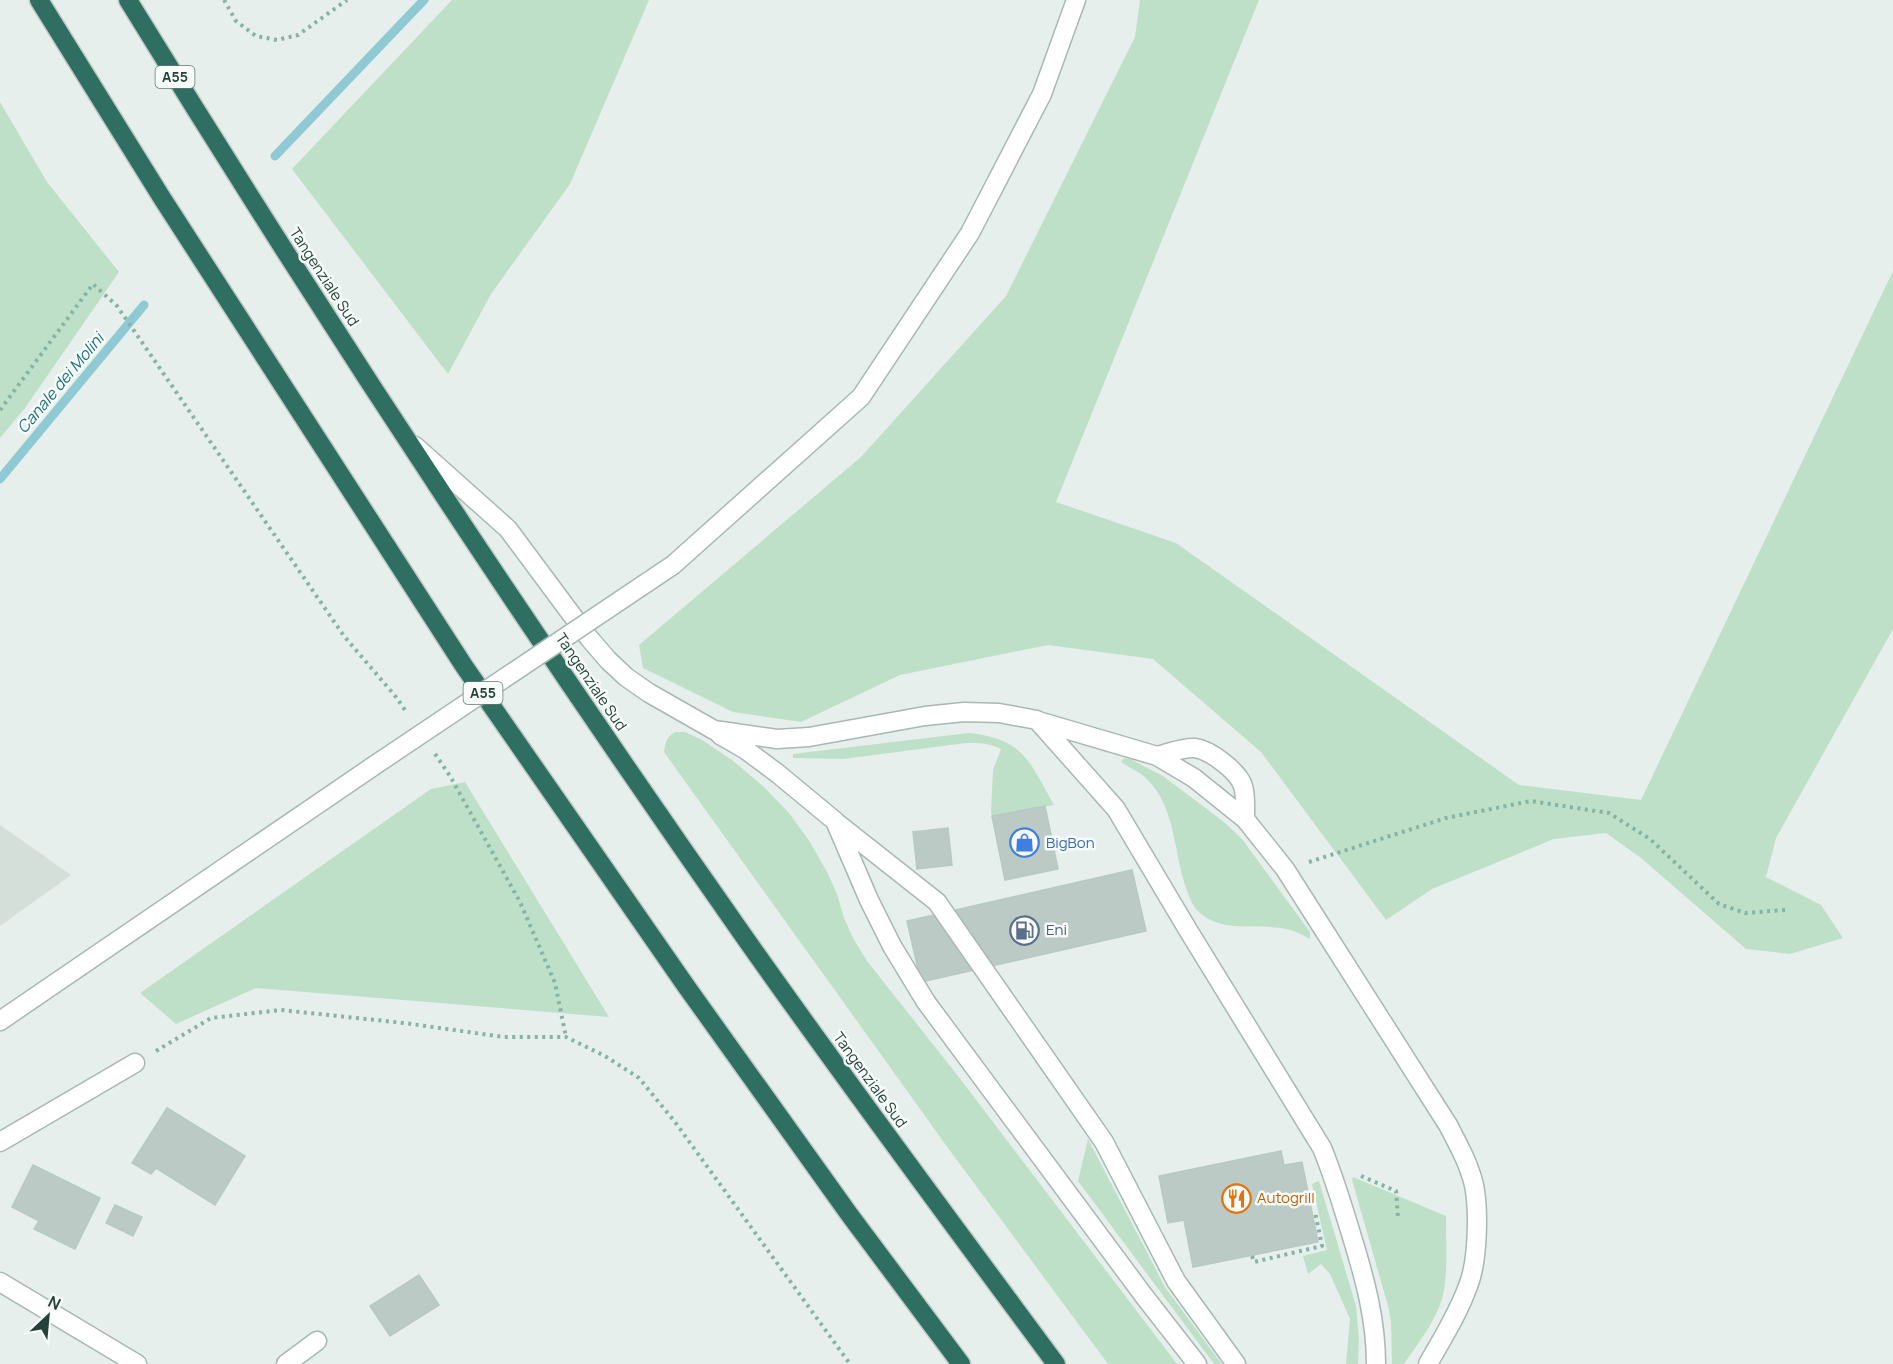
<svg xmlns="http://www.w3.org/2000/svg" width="1893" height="1364" viewBox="0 0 1893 1364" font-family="Manrope,sans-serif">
<rect width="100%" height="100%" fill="#e6efeb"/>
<!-- built -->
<path fill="#d4dfda" d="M0,825L71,875L0,926Z"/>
<!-- green -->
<path fill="#bfe0c8" d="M452,0H649L570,184L491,294L448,374L292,169Z
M1140,0H1259L1056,502L1176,543L1519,785L1641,800L1893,271V629L1776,838L1766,877L1821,905L1843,938L1790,954L1746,949L1641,858L1606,833L1554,839L1432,889L1386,920L1261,752L1153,659L1048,645L900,675L801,722L733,712L643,668L639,645L861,457L1006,296L1135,37Z
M0,102L47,182L119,272L25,408L0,438Z
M675,732H685L702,740L732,760L764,787L789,813L810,842L827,872L837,894L844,918L853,938L867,961L958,1076L1177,1364H1108L948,1148L664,752C666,742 666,737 675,732Z
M969,733C1024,739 1029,761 1054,805L992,816L991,811L993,770L1001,749C989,743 979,743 966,743L843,759L793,758V754Z
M1124,758L1130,759L1163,776L1224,822L1242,839L1310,932V939C1301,934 1291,929 1281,928C1254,924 1223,932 1201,914C1191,906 1188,893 1184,882C1173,844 1174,800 1141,774C1135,770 1127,766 1121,762Z
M465,782L609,1017L256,988L176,1024L140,993L431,789Z
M1088,1139L1165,1287L1221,1363L1220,1364H1214L1078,1181Z
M1353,1177L1446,1216C1446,1239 1448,1274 1443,1295C1437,1320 1418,1343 1404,1364H1392L1391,1322L1388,1306L1352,1180Z
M1319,1181L1356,1306L1359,1339L1358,1364H1346L1350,1319L1330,1274L1321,1264L1308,1274L1303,1256L1327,1250L1312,1184Z"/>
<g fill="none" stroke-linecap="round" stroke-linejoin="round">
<!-- stream -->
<path stroke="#8ec9d4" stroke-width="9" d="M275,156L424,0
M0,479L144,305"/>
</g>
<!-- building -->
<path fill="#bbcac4" stroke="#b8c9c2" stroke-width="1.5" d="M1045,806L1058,869L1005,880L992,816Z
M948,828L952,865L917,869L913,832Z
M1132,870L1146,931L921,982L907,921Z
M167,1108L245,1156L215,1205L156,1168L151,1174L132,1163Z
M1281,1151L1284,1165L1302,1162L1318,1242L1193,1267L1184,1220L1168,1223L1159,1176Z
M33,1165L100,1198L75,1249L34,1229L39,1221L12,1207Z
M115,1205L142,1217L133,1236L106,1223Z
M419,1275L439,1305L390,1336L370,1306Z"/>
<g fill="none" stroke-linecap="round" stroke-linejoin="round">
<defs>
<path id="service" d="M415,446L508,529L589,638L608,660L626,677L649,693L714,730L777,739L809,737L925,716L964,712L999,713L1037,720L1116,809L1188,930L1322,1148C1334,1177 1343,1207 1352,1237C1365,1279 1376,1320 1376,1364
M1038,721L1157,756L1194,778L1245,819L1285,869L1448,1125C1458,1144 1469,1164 1474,1185C1479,1210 1478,1262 1468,1286C1458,1314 1442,1339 1428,1364
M720,735L746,750L777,773L835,821L869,900L892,946L926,1002L1144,1296L1197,1364
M1157,756C1169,753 1183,747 1195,748C1210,750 1238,771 1243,786C1246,796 1245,809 1245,819
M837,823L937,902L1104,1142L1176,1281L1236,1364
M0,1142L135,1063
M0,1282L137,1364
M286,1364L317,1341"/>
<path id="minor" d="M673,565L861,397L970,233L1042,94L1076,0
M0,1021L372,767"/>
<path id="motorway" d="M39,0L162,198L464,666L686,986L849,1214L961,1364
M128,0C323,318 529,630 743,935C845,1080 951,1222 1056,1364"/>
</defs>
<!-- service casing -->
<use href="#service" stroke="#a8b8b2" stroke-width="21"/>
<!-- minor casing -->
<use href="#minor" stroke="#a8b8b2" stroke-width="21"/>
<!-- motorway casing -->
<use href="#motorway" stroke="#c2cac8" stroke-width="21"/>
<!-- path -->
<path stroke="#86b3a5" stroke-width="4" stroke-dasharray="3 4.5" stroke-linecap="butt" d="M224,0L236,21L256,36L277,40L298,35L347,0
M0,410L93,284L117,306L344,636L396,697L407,713
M435,754L450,776L520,902L555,983L566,1037
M1309,862L1446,818L1531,801L1609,813L1650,839L1719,904L1745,913L1785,910
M156,1051L211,1018L281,1010L404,1023L504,1037H566L605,1056L639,1078L675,1122L850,1364
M1361,1176L1396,1191L1398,1217
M1252,1256L1254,1262L1322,1246L1315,1212"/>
<!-- service -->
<use href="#service" stroke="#fff" stroke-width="18"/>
<!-- minor -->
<use href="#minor" stroke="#fff" stroke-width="18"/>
<!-- motorway -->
<use href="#motorway" stroke="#2f6f62" stroke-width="18"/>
<defs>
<path id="minor-bridge" d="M372,767L673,565"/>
</defs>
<!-- minor-bridge casing -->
<use href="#minor-bridge" stroke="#a8b8b2" stroke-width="21" stroke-linecap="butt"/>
<!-- minor-bridge -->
<use href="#minor-bridge" stroke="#fff" stroke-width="18"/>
</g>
<!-- icons -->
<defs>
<symbol id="shop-ring" viewBox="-11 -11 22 22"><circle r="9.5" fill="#f7fbf9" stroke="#3f7fe0" stroke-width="1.5"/><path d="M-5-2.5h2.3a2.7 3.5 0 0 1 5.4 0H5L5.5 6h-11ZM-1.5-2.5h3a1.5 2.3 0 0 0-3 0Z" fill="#3f7fe0"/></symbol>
<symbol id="fuel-ring" viewBox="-11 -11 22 22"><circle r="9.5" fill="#f7fbf9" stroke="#5c6f8a" stroke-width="1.5"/><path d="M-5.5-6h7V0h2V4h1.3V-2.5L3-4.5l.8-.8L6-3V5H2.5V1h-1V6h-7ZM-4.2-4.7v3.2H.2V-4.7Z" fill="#5c6f8a"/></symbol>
<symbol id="restaurant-ring" viewBox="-11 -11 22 22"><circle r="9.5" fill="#f7fbf9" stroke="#e8710a" stroke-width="1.5"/><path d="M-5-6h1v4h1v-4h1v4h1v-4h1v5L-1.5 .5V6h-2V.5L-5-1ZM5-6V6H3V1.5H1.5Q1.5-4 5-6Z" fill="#e8710a"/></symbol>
</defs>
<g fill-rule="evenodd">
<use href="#shop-ring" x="1008" y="826" width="33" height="33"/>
<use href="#fuel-ring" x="1008" y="914" width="33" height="33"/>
<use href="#restaurant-ring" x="1220" y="1182" width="33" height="33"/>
</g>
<g text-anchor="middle" stroke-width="5" stroke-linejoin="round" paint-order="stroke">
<!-- shield labels -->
<g fill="#f7fbf9" stroke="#637a73" stroke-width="1.5">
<rect x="155.5" y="66" width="39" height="22" rx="4.5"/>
<rect x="463.5" y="682" width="39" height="22" rx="4.5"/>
</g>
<g font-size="14" font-weight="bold" fill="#24423a">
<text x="175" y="82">A55</text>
<text x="483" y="698">A55</text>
</g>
<!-- street labels -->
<g font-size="15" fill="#24423a" stroke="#f7fbf9">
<text transform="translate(324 277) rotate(57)" y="5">Tangenziale Sud</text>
<text transform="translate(591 682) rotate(56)" y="5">Tangenziale Sud</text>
<text transform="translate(870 1080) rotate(54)" y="5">Tangenziale Sud</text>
</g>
<!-- shop labels -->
<g font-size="15" fill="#366cbe" stroke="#f7fbf9" text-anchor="start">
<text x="1046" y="848">BigBon</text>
</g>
<!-- service labels -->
<g font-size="15" fill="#4e5e75" stroke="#f7fbf9" text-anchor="start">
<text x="1046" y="935">Eni</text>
</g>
<!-- food labels -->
<g font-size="15" fill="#c56008" stroke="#f7fbf9" text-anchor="start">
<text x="1257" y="1203">Autogrill</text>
</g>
<!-- water labels -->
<g font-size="16" font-style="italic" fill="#1c6f80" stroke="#f7fbf9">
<text transform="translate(60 383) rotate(-50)" y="6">Canale dei Molini</text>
</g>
</g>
<!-- north arrow -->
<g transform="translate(48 1316) rotate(26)" stroke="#f7fbf9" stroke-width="4.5" paint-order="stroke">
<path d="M0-4.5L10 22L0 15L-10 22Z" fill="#24423a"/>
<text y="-9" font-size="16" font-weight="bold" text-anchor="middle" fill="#24423a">N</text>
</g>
</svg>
